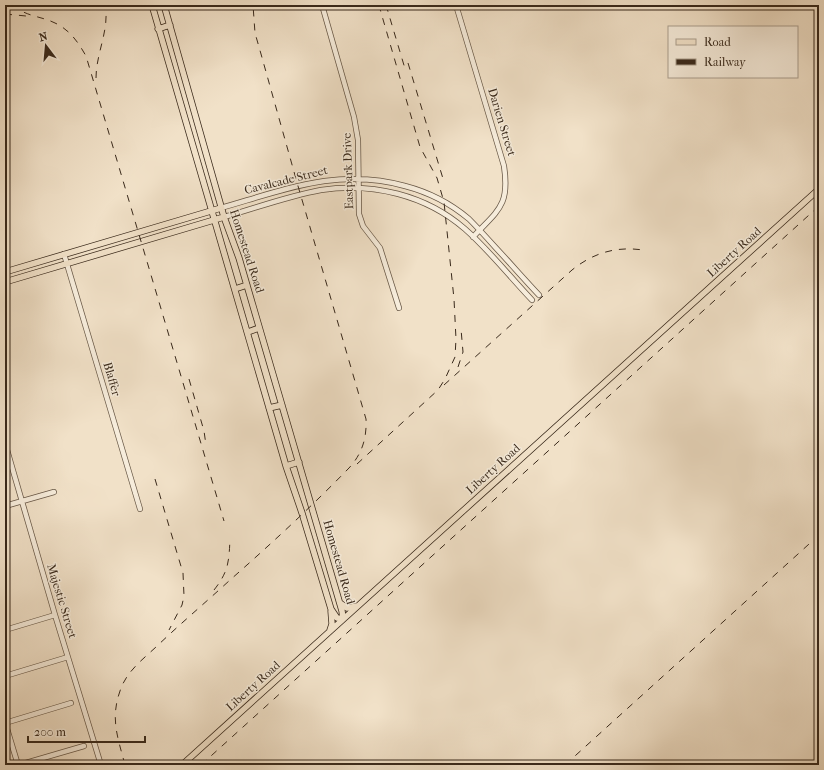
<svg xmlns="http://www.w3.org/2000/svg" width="824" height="770" viewBox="0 0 824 770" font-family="'IM FELL French Canon',serif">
<rect width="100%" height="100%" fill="#f1e1c8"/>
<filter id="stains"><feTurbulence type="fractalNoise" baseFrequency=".005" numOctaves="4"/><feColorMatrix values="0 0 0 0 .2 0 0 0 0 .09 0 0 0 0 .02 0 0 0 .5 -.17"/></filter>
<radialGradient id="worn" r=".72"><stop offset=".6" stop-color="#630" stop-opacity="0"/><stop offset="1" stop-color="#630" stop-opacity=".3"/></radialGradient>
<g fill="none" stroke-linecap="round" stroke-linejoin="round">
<defs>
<path id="minor" d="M322,5L354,117L358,140L359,214L363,226L380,248L399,308
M456,5L504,166C510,206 498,210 473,237
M221,208C284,190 339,167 405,186C428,192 450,203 469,219C478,228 487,238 496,248C510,263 524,279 539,295
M224,217C256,208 288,196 321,190C372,182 426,195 465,229C489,250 510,277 532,300
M64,254L140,509
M5,443L55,615L101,765
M5,506L54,492
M5,630L55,615
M5,676L68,657
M5,722L18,765
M5,723L71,703
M19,765L84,746"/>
<path id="major" d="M152,5L286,466L302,513L331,609L337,618L343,619
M164,5L224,217L239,258L342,611L343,619
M158,29L170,25
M5,272L221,208
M5,282L224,217
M235,289L247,285
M248,332L259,328
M269,408L282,405
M286,466L299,462
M340,603L347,608L357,606
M330,630L332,624L331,611
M182,765L819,189"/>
</defs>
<!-- minor casing -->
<use href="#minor" stroke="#675746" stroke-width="6"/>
<!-- major casing -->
<use href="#major" stroke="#39291b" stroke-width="7"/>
<!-- minor -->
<use href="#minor" stroke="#f6ecdb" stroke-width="4.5"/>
<!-- major -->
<use href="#major" stroke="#f1e1c8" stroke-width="5.5"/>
<!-- rail -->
<path stroke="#39291b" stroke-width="1" stroke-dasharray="7 7" stroke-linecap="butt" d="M12,5C27,17 41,16 55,23C70,30 78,42 86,56L224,521
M386,5L406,72
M5,14L26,16
M408,63L444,182
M96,78C96,53 110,29 105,5
M458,367L463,352L461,329
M189,379L204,431L206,445
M444,385L572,270C593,253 616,246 643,250
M357,464L438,390L445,379L455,357L456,339L454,299L444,202L437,178L420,147L380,9
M155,479L183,573L184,596L182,605L169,630
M214,590C229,571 229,561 230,538
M125,765C118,738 110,719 120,691C126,672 142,660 156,647C180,624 205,603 230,580C271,544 311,507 349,468C362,454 367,438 366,419L298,186L261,54L255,33L253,5
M201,765L819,206
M565,765L819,535"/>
</g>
<g text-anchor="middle" stroke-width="3" stroke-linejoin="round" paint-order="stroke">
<!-- street labels -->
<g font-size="12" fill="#39291b" stroke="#f6ecdb">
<text transform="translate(502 122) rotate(73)" y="4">Darien Street</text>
<text transform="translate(348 171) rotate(-92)" y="4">Eastpark Drive</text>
<text transform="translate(286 180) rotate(-14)" y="4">Cavalcade Street</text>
<text transform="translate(247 251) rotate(72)" y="4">Homestead Road</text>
<text transform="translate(734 252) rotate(-42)" y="4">Liberty Road</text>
<text transform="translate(112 379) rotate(74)" y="4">Blaffer</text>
<text transform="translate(493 469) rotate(-42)" y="4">Liberty Road</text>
<text transform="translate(339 562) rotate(74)" y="4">Homestead Road</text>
<text transform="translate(62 601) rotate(73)" y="4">Majestic Street</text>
<text transform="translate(253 686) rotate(-42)" y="4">Liberty Road</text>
</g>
</g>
<!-- margin -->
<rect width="824" height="770" fill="none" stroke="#f1e1c8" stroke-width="20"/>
<rect x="6" y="6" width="812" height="758" fill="none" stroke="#39291b" stroke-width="2"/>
<rect x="10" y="10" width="804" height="750" fill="none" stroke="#39291b"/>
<!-- legend -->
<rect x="668" y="26" width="130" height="52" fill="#f6ecdb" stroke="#aa9e8e"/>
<rect x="676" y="39" width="20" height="6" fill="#f1e1c8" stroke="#aa9e8e"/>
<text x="704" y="46" font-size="12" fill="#39291b">Road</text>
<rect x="676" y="59" width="20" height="6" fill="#39291b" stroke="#aa9e8e"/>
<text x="704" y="66" font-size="12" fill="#39291b">Railway</text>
<!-- north arrow -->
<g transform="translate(46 46) rotate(344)" stroke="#f6ecdb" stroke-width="3" paint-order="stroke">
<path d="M0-3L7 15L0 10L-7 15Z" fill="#39291b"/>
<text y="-6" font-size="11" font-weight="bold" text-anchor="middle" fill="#39291b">N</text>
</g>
<!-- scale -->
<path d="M28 736v6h117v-6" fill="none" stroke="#39291b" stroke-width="2"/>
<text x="34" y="736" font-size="12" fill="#39291b" stroke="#f6ecdb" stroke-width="3" paint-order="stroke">200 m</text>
<rect width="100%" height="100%" filter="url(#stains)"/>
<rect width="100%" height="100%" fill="url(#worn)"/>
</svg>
